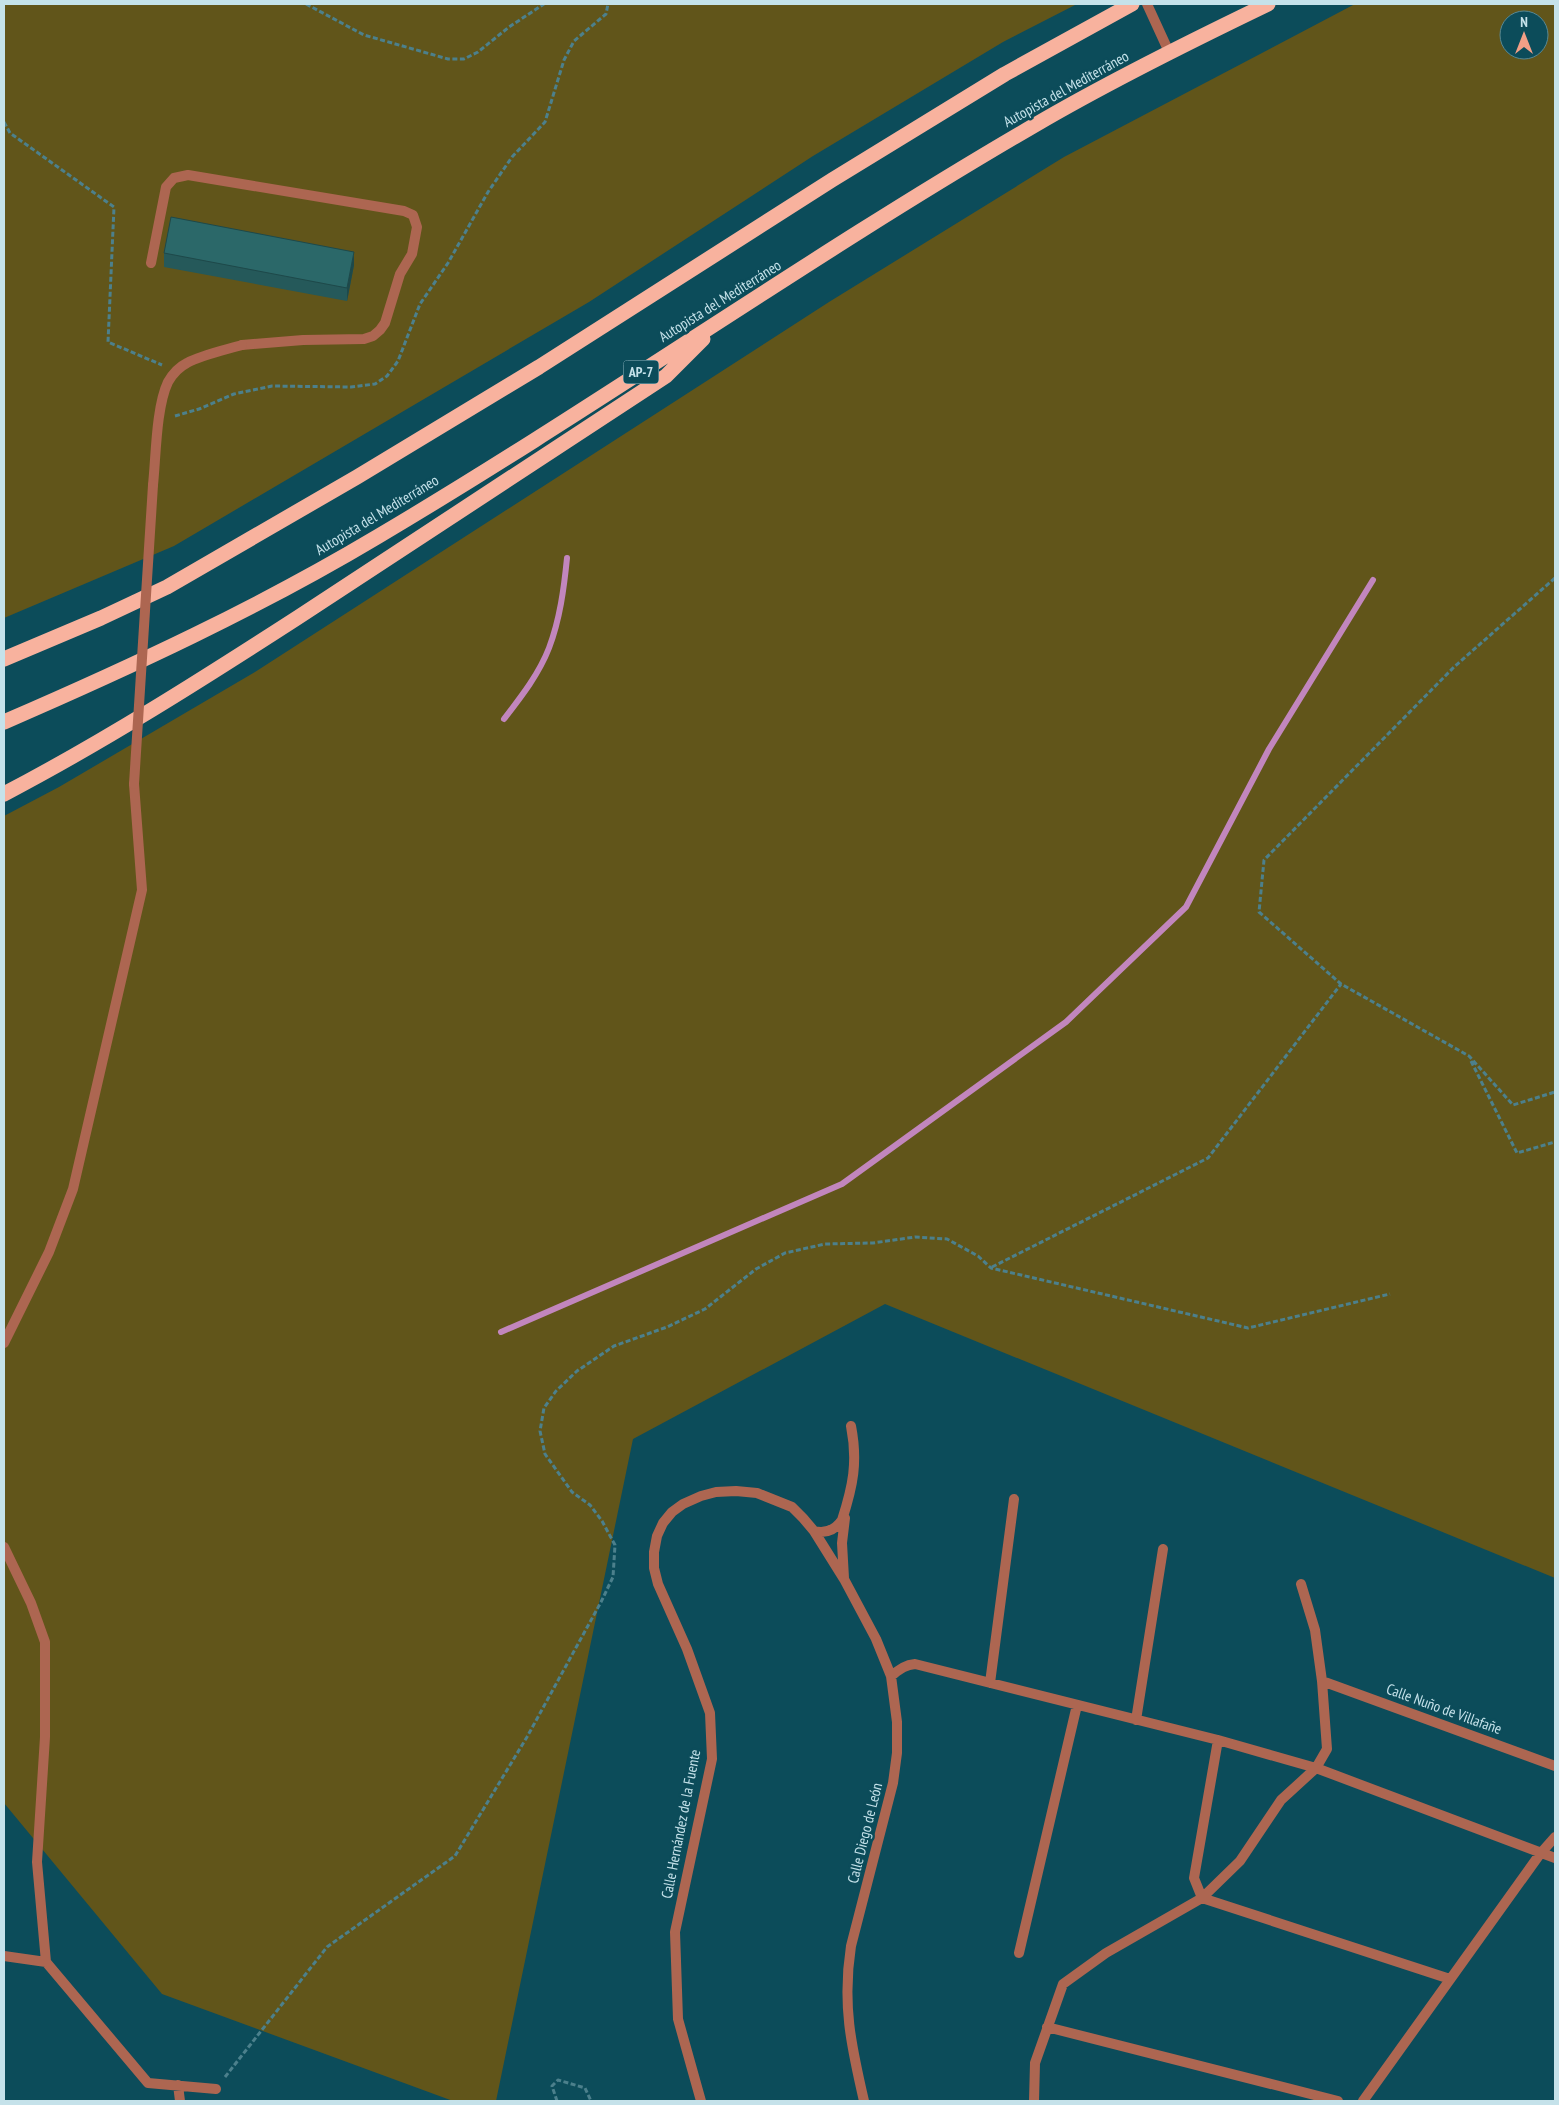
<svg xmlns="http://www.w3.org/2000/svg" width="1559" height="2105" viewBox="0 0 1559 2105" font-family="'PT Sans Narrow',sans-serif">
<rect width="100%" height="100%" fill="#0c4c5a"/>
<!-- green -->
<path fill="#61551a" fill-rule="evenodd" d="M4,4H1077L1003,42L813,156L589,302L174,546L4,618Z
M1355,4H1555V1578L885,1304L633,1439L496,2101H453L162,1994L4,1803V816L59,787L255,672L829,302L1064,157ZM1509,20H1539V50H1509Z"/>
<g fill="none" stroke-linecap="round" stroke-linejoin="round">
<!-- stream -->
<path stroke="#c286bd" stroke-width="6" d="M504,719C521,697 539,674 549,648C560,619 564,588 567,558
M501,1332L842,1184L1066,1022L1186,907L1269,749L1373,580"/>
<!-- path -->
<path stroke="#4c808c" stroke-width="3" stroke-dasharray="5 2.5" stroke-linecap="butt" d="M306,4L364,35L448,59H464L478,52L509,27L544,4
M4,122L10,133L114,207L108,342L162,365
M175,416L199,409L234,394L272,386L351,387L375,384L387,376L398,361L420,304L448,263L488,192L512,157L545,122L564,60L574,41L606,14L608,4
M1555,578L1454,667L1264,860L1259,912L1341,984L1469,1056L1513,1105L1555,1092
M1471,1061L1517,1153L1555,1142
M992,1267L1208,1158L1341,984
M225,2077L327,1947L455,1856L527,1737L601,1602L613,1577L615,1545L602,1521L590,1505L572,1492L545,1454L540,1431L544,1408L556,1391L577,1371L614,1346L667,1327L705,1309L756,1269L785,1253L825,1244L873,1243L915,1237L947,1239L978,1256L991,1268L1248,1328L1390,1294
M557,2101L552,2086L558,2080L585,2088L591,2101"/>
<!-- lane -->
<path stroke="#ad6651" stroke-width="10" d="M1147,4L1169,52
M151,263L166,187L174,178L188,175L404,211L413,215L417,227L412,254L400,274L385,323L380,330L373,336L364,339L303,340L242,345"/>
<!-- street -->
<path stroke="#ad6651" stroke-width="10" d="M153,485C156,457 156,407 168,382C172,375 179,367 187,363C201,355 225,350 242,345
M4,1343L49,1252L73,1189L142,890L134,784
M814,1531C826,1534 835,1530 842,1520C853,1486 858,1462 851,1426
M4,1547L31,1603L45,1642V1737L37,1862L46,1962
M844,1578L842,1543L845,1518
M891,1676C899,1670 904,1665 915,1664L1218,1740L1316,1768L1555,1858
M1322,1681L1555,1766
M990,1683L1014,1499
M1136,1720L1163,1549
M1218,1740L1194,1878L1202,1898L1450,1979
M1019,1953L1077,1705
M4,1956L46,1962L148,2083L216,2089
M1047,2027L1338,2101
M178,2085L180,2101
M701,2101L678,2019L675,1932L712,1759L710,1713L687,1649L658,1584L654,1568V1552L657,1536L663,1523L672,1512L683,1504L701,1496L716,1492L736,1491L757,1493L792,1507L803,1518L814,1531L844,1579L876,1639L891,1676L897,1722V1753L893,1783L851,1946C842,2004 851,2045 864,2101
M1034,2101L1035,2063L1063,1984L1106,1953L1202,1898L1240,1861L1281,1800L1316,1768L1327,1749L1322,1681L1315,1630L1301,1584
M1363,2101L1540,1854L1555,1837"/>
<!-- highway -->
<path stroke="#f8b29e" stroke-width="15" d="M4,659L101,618L167,587L357,477L539,367L832,180L1005,74L1132,4
M4,722C131,667 258,608 377,537C600,405 811,255 1035,125C1110,81 1189,42 1268,4
M4,794C105,741 201,680 297,618C420,538 543,457 666,376L703,339"/>
<!-- street-bridge -->
<path stroke="#ad6651" stroke-width="10" d="M134,784L153,485"/>
</g>
<!-- wall -->
<path fill="#25595a" d="M164,253L354,265L347,301L164,267Z"/>
<!-- shaded-wall -->
<path fill="#1e494a" d="M354,252V265L347,301V288Z"/>
<!-- building -->
<path fill="#2b6869" stroke="#1e494a" d="M171,217L354,252L347,288L164,253Z"/>
<g text-anchor="middle" stroke-width="5" stroke-linejoin="round" paint-order="stroke">
<!-- shield labels -->
<rect fill="#0c4c5a" stroke="#8eb5bf" stroke-width="1" x="623.5" y="360.5" width="35" height="23" rx="4"/>
<g font-size="14" font-weight="bold" fill="#c5e2ea">
<text x="641" y="377">AP-7</text>
</g>
<!-- street labels -->
<g font-size="15" fill="#c5e2ea" stroke="#0c4c5a">
<text transform="translate(1066 89) rotate(-29)" y="5">Autopista del Mediterráneo</text>
<text transform="translate(720 301) rotate(-32)" y="5">Autopista del Mediterráneo</text>
<text transform="translate(377 515) rotate(-31)" y="5">Autopista del Mediterráneo</text>
<text transform="translate(1444 1709) rotate(20)" y="5">Calle Nuño de Villafañe</text>
<text transform="translate(681 1824) rotate(-79)" y="5">Calle Hernández de la Fuente</text>
<text transform="translate(865 1833) rotate(-76)" y="5">Calle Diego de León</text>
</g>
</g>
<!-- border -->
<rect width="1559" height="2105" fill="none" stroke="#c5e2ea" stroke-width="10"/>
<!-- north arrow -->
<g transform="translate(1524 35)"><circle r="24" fill="#0c4c5a" stroke="#568894"/>
<path d="M0-4L9 19L0 12L-9 19Z" fill="#f39f86"/>
<text y="-8" font-size="14" font-weight="bold" text-anchor="middle" fill="#c5e2ea">N</text>
</g>
</svg>
